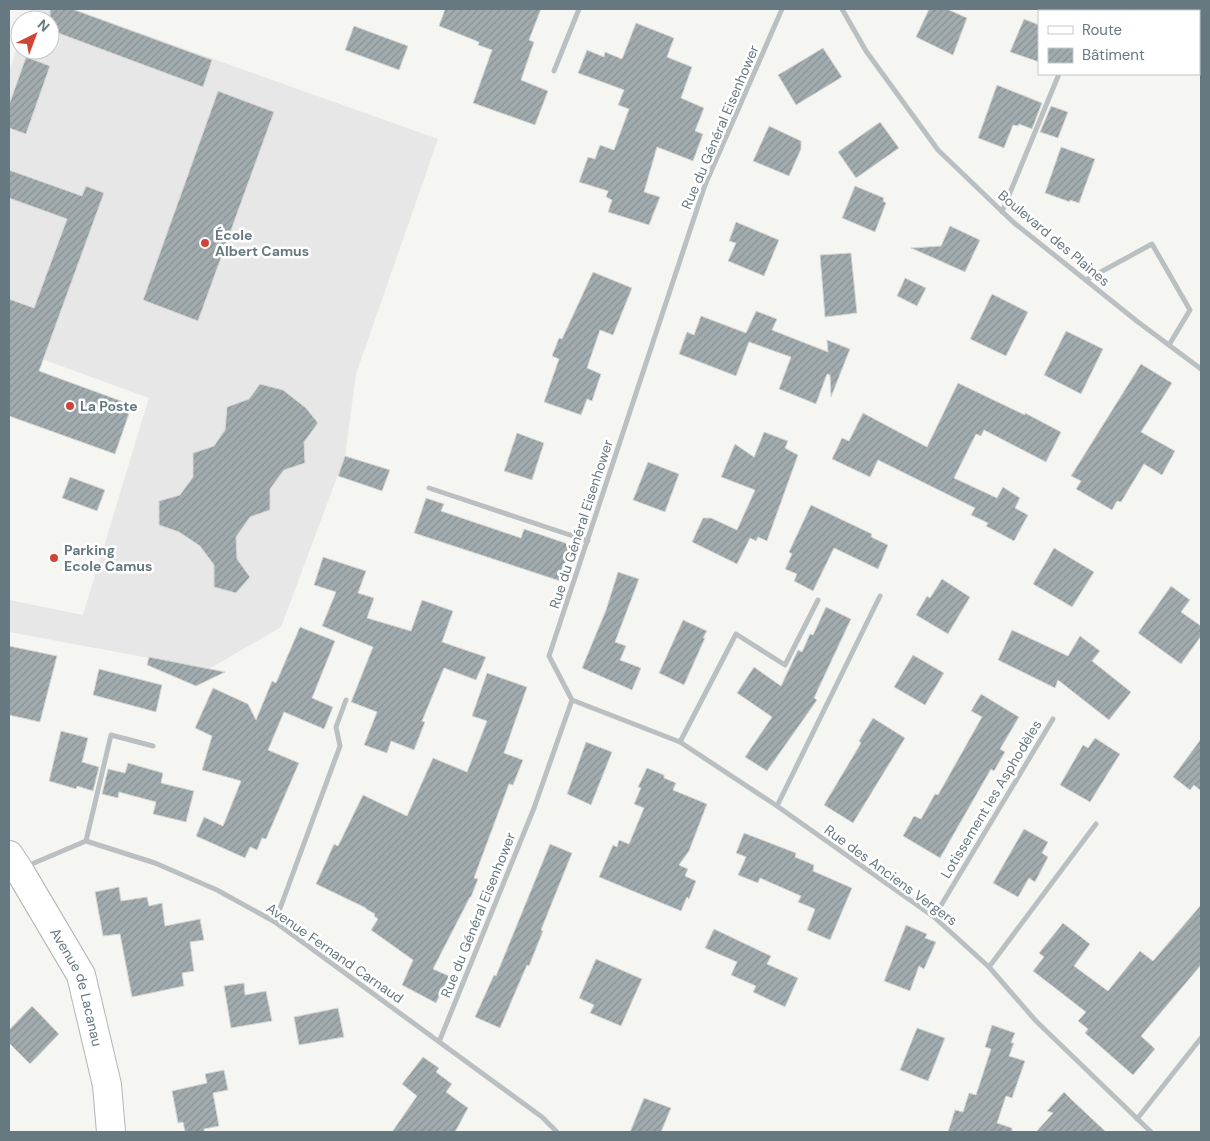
<svg xmlns="http://www.w3.org/2000/svg" width="1210" height="1141" viewBox="0 0 1210 1141" font-family="'DM Sans',sans-serif">
<defs>
<pattern id="building-hatch" width="6" height="6" patternUnits="userSpaceOnUse" patternTransform="scale(1.25)"><rect width="6" height="6" fill="#a2acaf"/><path d="M-1 1l2-2M0 6l6-6M5 7l2-2" fill="none" stroke="#889194"/></pattern>
</defs>
<rect width="100%" height="100%" fill="#f5f5f2"/>
<!-- built -->
<path fill="#e6e7e6" d="M30,9H73L438,139L356,374L345,456L281,627L209,669L9,632V600L83,615L149,398L9,347V72L20,38V50H50V20H26Z"/>
<!-- building -->
<path fill="url(#building-hatch)" stroke="#d7d7d5" d="M50,9H72L212,60L203,87L50,30Z
M445,9H541L529,40L534,42L521,80L548,91L535,125L473,103L492,50L478,45L479,42L439,26Z
M929,9H947L967,18L953,55L916,37Z
M1024,19L1039,25V62L1010,52Z
M636,23L674,38L667,57L692,67L681,98L704,108L695,131L703,134L693,161L657,147L644,192L660,197L649,225L608,212L612,200L606,197L608,191L579,182L588,157L595,159L600,145L614,150L629,109L618,105L624,90L578,73L587,50L604,57L605,52L622,59Z
M354,26L408,46L399,70L345,50Z
M823,48L842,77L796,105L778,75Z
M26,57L50,66L26,134L9,128V105Z
M997,85L1042,103L1032,129L1019,124L1018,126L1013,125L1004,148L978,138Z
M218,91L274,112L198,321L143,300Z
M1051,106L1068,112L1058,138L1040,132Z
M880,122L899,148L856,178L838,152Z
M769,126L801,141V149L789,176L753,161Z
M1061,147L1095,159L1079,203L1070,200V202L1045,193Z
M9,170L82,196L86,186L104,193L39,371L132,405L115,454L9,416V299L34,308L67,219L9,198Z
M855,186L884,198L883,201L886,203L875,232L842,218Z
M736,222L779,240L764,276L728,261L736,243L729,241Z
M950,226L980,240L965,272L911,248L941,246Z
M851,253L857,313L825,317L820,255Z
M593,272L632,288L613,335L600,330L587,368L601,374L592,401L587,399L581,415L544,402L559,359L552,356L559,338L562,339Z
M905,278L926,288L917,306L897,296Z
M992,294L1028,312L1006,356L970,339Z
M756,311L777,319L772,330L828,352L827,340L850,349L831,397L830,375L827,374L816,404L779,389L791,357L749,342L736,376L679,354L687,332L694,335L701,316L746,333Z
M1066,331L1103,349L1081,394L1044,375Z
M1141,364L1172,383L1141,432L1175,451L1162,475L1144,464L1121,502L1117,501L1112,510L1076,489L1081,481L1071,476Z
M958,383L1025,415V413L1061,432L1046,462L984,430L981,436L976,434L954,478L997,498L1003,487L1020,498L1015,508L1028,515L1014,541L986,526L988,523L971,515L975,508L878,460L870,477L832,459L842,438L849,441L863,413L927,447Z
M260,384L283,390L306,408L318,423L304,442L305,463L284,470L270,489V510L250,517L236,537L237,559L250,577L236,593L214,587V565L200,546L179,532L159,525V501L180,495L193,477V453L214,446L225,430L227,407L249,399Z
M764,432L788,441L785,448L798,455L767,541L758,537L756,541L750,538L737,564L692,542L703,518H711L737,530L755,490L721,477L735,444L754,457Z
M517,433L544,443L532,480L504,471Z
M345,456L390,470L382,491L338,476Z
M648,462L679,474L665,512L633,500Z
M70,477L105,490L97,511L62,498Z
M426,498L444,504L441,511L521,538L524,529L571,545L560,581L414,533Z
M811,505L872,534L871,537L888,545L878,569L834,548L813,591L794,581L797,574L785,569L792,554L789,552Z
M1054,548L1094,572L1072,607L1033,584Z
M323,557L366,571L358,593L374,598L367,618L411,631L422,600L453,611L442,642L486,657L476,680L444,668L422,721L425,722L414,750L391,741L387,753L364,745L377,712L351,702L373,647L322,626L336,592L314,585Z
M618,572L639,579L615,642L626,646L620,660L641,668L632,690L582,668L606,610Z
M942,579L970,597L948,634L916,615L927,596L930,598Z
M1171,586L1190,600L1181,612L1201,626V636L1181,664L1138,633Z
M826,607L851,619L814,698L817,700L767,771L745,757L772,717L737,693L754,667L781,686L798,650L802,652L810,634L813,635Z
M683,620L707,631L703,638H705L684,685L659,673Z
M300,627L335,641L312,698L333,707L324,729L284,712L268,750L299,763L266,839L262,838L257,850L250,847L245,858L196,836L204,817L223,826L241,781L202,770L212,736L195,728L213,688L248,704L256,720L272,681L276,683Z
M1012,630L1068,656L1080,636L1100,651L1092,661L1131,692L1109,720L1058,680L1055,688L998,660Z
M9,646L57,656L40,722L9,715Z
M913,655L944,673L925,705L894,687Z
M149,657L225,672L196,686L147,665Z
M99,669L162,685L156,712L93,695Z
M487,673L527,687L504,753L523,760L513,785L509,784L474,878L478,879L471,897H470L433,969L449,976L436,1003L402,985L413,960L371,930L378,919L374,916L375,914L366,909V908L316,884L334,844L338,846L363,795L407,816L433,758L467,772L487,721L472,716Z
M981,694L1019,717L1000,749L1005,752L994,771L991,769L940,858L903,836L914,816L921,819L935,794L938,795L982,717L971,711Z
M873,718L905,738L853,823L824,805L861,743L859,741Z
M61,731L88,738L82,762L99,767L93,791L77,786L76,789L49,781Z
M1095,738L1120,754L1090,802L1060,785L1083,745L1088,748Z
M1201,739V791L1194,785L1190,790L1173,777Z
M586,742L612,752L591,805L567,794Z
M128,763L163,773L161,783L194,791L186,822L153,814L156,802L119,792L118,798L102,794L108,769L125,773Z
M647,768L664,775V778L676,783L673,790L707,804L689,851L679,865L688,869L685,876L696,881L689,899L687,897L681,911L599,877L613,845L617,847L619,840L629,844L644,808L634,804L641,788L638,787Z
M1024,829L1048,842L1042,853L1048,857L1035,882L1029,878L1018,897L993,883Z
M744,833L796,853L795,857L814,865L813,871L852,888L830,940L807,930L815,909L798,902L801,896L760,878L758,883L738,875L746,857L736,853Z
M550,844L572,853L541,930L543,931L529,966L527,965L500,1028L475,1017L494,975L496,976Z
M119,887L121,901L147,897L149,906L162,903L165,926L200,919L204,940L190,942L194,971L182,973L184,986L132,997L120,934L103,936L95,892Z
M1201,905V965L1141,1036L1155,1049L1133,1075L1085,1033L1088,1029L1078,1021L1086,1012L1033,971L1044,957L1039,953L1063,923L1090,944L1074,966L1108,991L1140,951L1153,961Z
M906,925L927,934L925,938L936,942L924,969L919,966L910,991L884,981Z
M714,929L771,956L767,964L798,978L785,1007L753,992L756,986L731,975L737,962L705,948Z
M596,959L642,979L621,1026L590,1013L594,1005L579,998Z
M244,983L245,995L266,991L272,1021L231,1028L224,986Z
M32,1006L59,1034L30,1064L9,1043V1030Z
M338,1008L344,1037L299,1045L294,1017Z
M992,1025L1015,1033L1011,1043H1014L1009,1056L1025,1061L1012,1098L1006,1096L997,1123L1012,1128V1132H948L955,1110L963,1112L969,1093L976,1095L991,1049L985,1047Z
M917,1028L945,1038L928,1081L900,1070Z
M423,1057L439,1068L436,1072L452,1084L446,1092L468,1108L455,1132H392L417,1096L402,1084Z
M224,1070L228,1090L213,1093L219,1126L204,1129V1132H185L183,1122L178,1123L172,1091L207,1083L205,1074Z
M1064,1092L1072,1100L1106,1132H1036L1053,1113L1047,1111Z
M644,1098L671,1108L661,1132H630Z"/>
<g fill="none" stroke-linecap="round" stroke-linejoin="round">
<defs>
<g id="secondary">
<path id="s1" d="M9,855L19,870L81,975L107,1085L111,1132"/>
</g>
</defs>
<!-- secondary casing -->
<use href="#secondary" stroke="#afb6b8" stroke-width="30"/>
<!-- street -->
<path stroke="#bac0c2" stroke-width="5" d="M842,9L866,51L938,150L1013,222L1138,322L1201,369
M1084,11L1085,9
M554,71L579,9
M1002,212L1059,74
M1086,280L1152,244L1190,310L1169,345
M429,488L588,541
M572,700L680,742L777,806L934,917L989,967L1036,1021L1151,1132
M680,742L736,634L785,665L818,600
M777,806L880,596
M86,841L111,735L153,746
M27,866L86,841L155,863L217,890L275,922L542,1117L557,1132
M934,917L1053,719
M275,922L340,746L336,727L346,700
M989,967L1096,824
M439,1042L534,808L572,700L549,656L705,185L782,9
M1137,1119L1201,1038"/>
<!-- secondary -->
<use href="#secondary" stroke="#fff" stroke-width="28"/>
</g>
<!-- markers -->
<g fill="#d14336" stroke="#fff" stroke-width="2">
<circle cx="205" cy="243" r="5"/>
<circle cx="70" cy="406" r="5"/>
<circle cx="54" cy="558" r="5"/>
</g>
<g text-anchor="middle" stroke-width="5" stroke-linejoin="round" paint-order="stroke">
<!-- street labels -->
<g font-size="14" fill="#677980" stroke="#fff">
<text transform="translate(720 127) rotate(-67)" y="5">Rue du Général Eisenhower</text>
<text transform="translate(1054 238) rotate(40)" y="5">Boulevard des Plaines</text>
<text transform="translate(581 524) rotate(-72)" y="5">Rue du Général Eisenhower</text>
<text transform="translate(991 799) rotate(-59)" y="5">Lotissement les Asphodèles</text>
<text transform="translate(891 875) rotate(36)" y="5">Rue des Anciens Vergers</text>
<text transform="translate(478 915) rotate(-68)" y="5">Rue du Général Eisenhower</text>
<text transform="translate(335 953) rotate(35)" y="5">Avenue Fernand Carnaud</text>
<text dy="5" stroke="none"><textPath href="#s1" startOffset="150">Avenue de Lacanau</textPath></text>
</g>
<!-- poi labels -->
<g font-size="14" font-weight="bold" fill="#677980" stroke="#fff" text-anchor="start">
<text x="215" y="240">École<tspan x="215" dy="16">Albert Camus</tspan></text>
<text x="80" y="411">La Poste</text>
<text x="64" y="555">Parking<tspan x="64" dy="16">Ecole Camus</tspan></text>
</g>
</g>
<!-- border -->
<rect width="1210" height="1141" fill="none" stroke="#677980" stroke-width="20"/>
<!-- legend -->
<rect x="1038" y="10" width="162" height="65" fill="#ffffff" stroke="#c2c9cc"/>
<rect x="1048" y="26" width="25" height="8" fill="#ffffff" stroke="#c2c9cc"/>
<text x="1082" y="35" font-size="15" fill="#677980">Route</text>
<rect x="1048" y="48" width="25" height="15" fill="url(#building-hatch)" stroke="#c2c9cc"/>
<text x="1082" y="60" font-size="15" fill="#677980">Bâtiment</text>
<!-- north arrow -->
<g transform="translate(35 35) rotate(42)"><circle r="24" fill="#ffffff" stroke="#c2c9cc"/>
<path d="M0-4L9 19L0 12L-9 19Z" fill="#d14336"/>
<text y="-8" font-size="14" font-weight="bold" text-anchor="middle" fill="#677980">N</text>
</g>
</svg>
